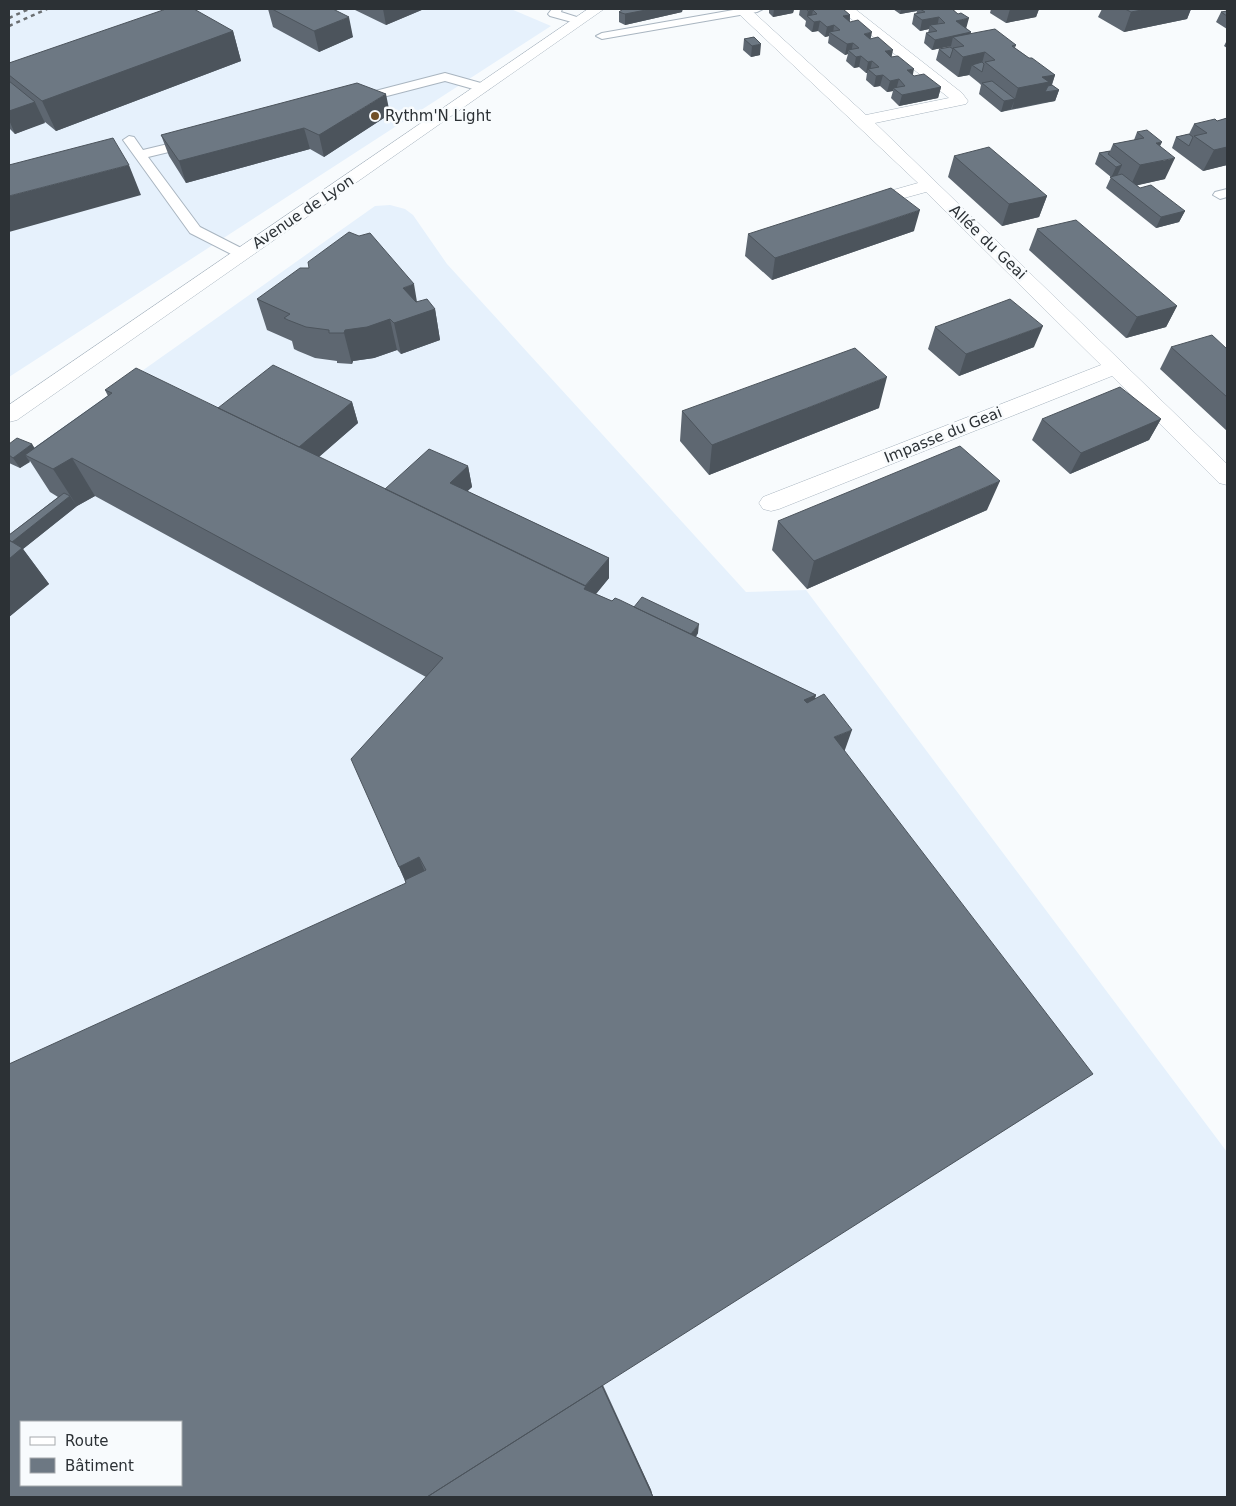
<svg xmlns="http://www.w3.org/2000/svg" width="1236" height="1506" viewBox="0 0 1236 1506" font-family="'DejaVu Sans',sans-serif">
<rect width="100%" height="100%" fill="#f8fbfd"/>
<!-- built -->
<path fill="#e6f1fc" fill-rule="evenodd" d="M9,9H511L551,26L9,377Z
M390,205L405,209L413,215L447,264L746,592L806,590L1227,1152V1497H9V465L375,206ZM21,1422H181V1485H21Z"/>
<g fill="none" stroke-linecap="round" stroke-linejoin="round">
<defs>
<path id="lane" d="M552,9H562L561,12L583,19L585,21L579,24L550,16L548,14Z
M739,9H763L757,12L602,39L596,36L602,33Z
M445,73L488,85L490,88L484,92L445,81L356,104L350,100L352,97Z
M129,136L134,137L143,150L193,138L198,139L199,142L198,145L148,157L200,227L247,251L249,254L247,257H237L190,233L123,140Z
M1227,189V197L1220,199L1213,195L1215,192Z"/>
<path id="street" d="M738,9H750L866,115L949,98L839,9H855L962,93L968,101L966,104L875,123L1227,464V485L1219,483L1112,376L779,509L771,511L763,509L759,503L763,497L1101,365L926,192L864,209L858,208L855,204L858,200L918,183L739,14L737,11Z"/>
<path id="primary" d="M588,9H604L17,420L9,422V405Z"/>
</defs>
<!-- lane casing -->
<use href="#lane" stroke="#a9b5c0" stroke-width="2"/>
<!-- street casing -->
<use href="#street" stroke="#a9b5c0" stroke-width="1"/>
<!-- primary casing -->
<use href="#primary" stroke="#a9b5c0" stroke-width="1"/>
<!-- lane -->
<use href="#lane" fill="#fff" fill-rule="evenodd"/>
<!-- street -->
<use href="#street" fill="#fff" fill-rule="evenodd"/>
<!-- primary -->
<use href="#primary" fill="#fff" fill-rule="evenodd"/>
<!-- rail -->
<path stroke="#6b6f72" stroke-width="2.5" stroke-dasharray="4 4" stroke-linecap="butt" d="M9,18L29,9
M9,26L47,9"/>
</g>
<!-- wall -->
<path fill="#5e6771" d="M268,9H333L353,37L319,52L273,27Z
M353,9H424L386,25Z
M623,9H684H682V12L625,25L619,22V12Z
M769,9H794L793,13L773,17L769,13Z
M800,9H843L850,15V22L914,76L941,87L938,98L899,106L891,98L893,91L887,92L880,86L874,87L866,80L867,73H866L859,67L854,68L846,61L848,54L845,55L828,43L829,36L825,37L818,31L812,32L805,26L806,21L799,15Z
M893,9H954V10L966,29L971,32L970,34L1016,45L1015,48L1029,58L1055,75L1052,85L1059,90L1055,101L1001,112L979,94L981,85L979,83L969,75L958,77L936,60L939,49L951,46L932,50L924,43L926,33H928L929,29L920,31L912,24L914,14H916L917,11L900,14Z
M990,9H1039L1036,17L1006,23L990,13L991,9Z
M1102,9H1191L1187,19L1124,32L1098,17Z
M1227,11V29L1216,22L1221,12Z
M233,31L241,61L56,131L45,122L15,134L9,128V63Z
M754,37L760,55L751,57L743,50L744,39Z
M1227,40V48L1224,46Z
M390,114L324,157L310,149L186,183L169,156L161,135Z
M1227,118V165L1203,171L1172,148L1176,137L1189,134L1194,124L1217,121Z
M1137,132L1160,146L1165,179L1137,185L1140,188L1185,211L1179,222L1156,228L1106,188L1111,177L1095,164L1099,153L1110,151L1113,144L1134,140Z
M954,156L1047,196L1039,217L1002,226L948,177Z
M1037,229L1177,306L1166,327L1126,338L1029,250Z
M914,231L772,280L745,256L748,234Z
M309,268L417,302L435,309L440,340L401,354L397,350L374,358L353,361L352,364L337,363V361L315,358L298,351L294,349L292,341L267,330L257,299Z
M935,327L1034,347L959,376L928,349Z
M1171,347L1227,349V431L1160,369Z
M105,390L218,408L352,402L358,423L319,457L385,489L468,466L472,487L467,491L609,558V578L596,594L612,601L634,607L698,633L696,637L816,695L603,1385L651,1490L653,1497H9L406,883L399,867L426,677L95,496L77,506L23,549L49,584L9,617V535L58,497L50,492L30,461L20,468L9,463V444H32L34,448L108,396Z
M879,408L709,475L680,441L682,411Z
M1042,419H1161L1149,440L1070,474L1032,440Z
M987,510L807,589L772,550L778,521Z"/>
<!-- shaded-wall -->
<path fill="#4c545c" d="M383,9H424L386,25Z
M651,9H683L682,12L625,25V14Z
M774,9H794L793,13L773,17Z
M901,9H917V11L900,14Z
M1010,9H1039L1036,17L1006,23Z
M1147,9H1191L1187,19L1124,32L1131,12Z
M813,10L811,20L807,16L808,11Z
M850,15L849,25L843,16Z
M349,17L353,37L319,52L314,31Z
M939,17L937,28L930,25L929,29L920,31L922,20Z
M969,18L966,29L956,21Z
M820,21L818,31L812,32L814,22Z
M834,25L833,34L829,32V36L825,37L827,27Z
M233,31L241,61L56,131L42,101Z
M872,32L870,42L864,34Z
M971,32L968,43L953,37L951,46L932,50L935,40Z
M853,43L851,53L848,50V54L845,55L847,44Z
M761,44L760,55L751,57L752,46Z
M893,50L891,60L885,51Z
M985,52L980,71L972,65L969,75L958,77L963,57Z
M861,56L859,67L854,68L856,57Z
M872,61L870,72L868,69L867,73H866L868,62Z
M914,69L912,79L907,70Z
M883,75L880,86L874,87L876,76Z
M1055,75L1049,92L1059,90L1055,101L1042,103L1045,92L1042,103L1012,109L1018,88L1042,77Z
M899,79L896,90L893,88V91L887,92L890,81Z
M941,87L938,98L899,106L902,95Z
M386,94L390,114L324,157L319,135Z
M1015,99L1011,109L1001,112L1004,101Z
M35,102L45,123L15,134L9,120V111Z
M304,128L310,149L186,183L179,161Z
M1162,142L1152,163L1175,158L1165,179L1130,187L1140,165L1156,143Z
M1227,147V165L1203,171L1214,150Z
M129,165L141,195L9,232V196Z
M1122,165L1117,176L1111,178L1116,167Z
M1047,196L1039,217L1002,226L1009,204Z
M920,210L914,231L772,280L775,258Z
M1185,211L1179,222L1156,228L1161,217Z
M414,284L419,314L435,309L440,340L401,354L394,323L403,288Z
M1177,306L1166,327L1126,338L1137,317Z
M390,319L397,350L374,358L353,361L352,364L344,333L345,330Z
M1043,326L1034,347L959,376L966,354Z
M887,377L879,408L709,475L712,445Z
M352,402L358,423L299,474L292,453Z
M1161,419L1149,440L1070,474L1081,453Z
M32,444L39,455H25L30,462L20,468L13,458Z
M72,458L95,496L77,506L53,469Z
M468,466L472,487L454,504L450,483Z
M1000,481L987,510L807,589L814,561Z
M70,496L77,506L23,549L49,584L9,617V544Z
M609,558V578L586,606L579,594Z
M699,624L698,633L677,661L678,651Z
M816,695L806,727L804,700Z
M852,730L841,761L834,737Z
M419,857L430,885L411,894L399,867Z
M602,1385L651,1490L653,1497L602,1386Z"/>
<!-- building -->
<path fill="#6d7883" stroke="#4c545c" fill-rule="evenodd" d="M166,9H194L233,31L42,101L9,75V63Z
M272,9H333L349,17L314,31Z
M623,9H651L625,14L619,12Z
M806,9H843L850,15L843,16L850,22L858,20L872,32L864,34L870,39L878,37L893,50L885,51L891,57L898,56L914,69L907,70L914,76L924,74L941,87L902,95L893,88L905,86L899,79L890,81L883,75L876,76L868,69L879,67L872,61L868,62L861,56L856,57L848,50L859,48L853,43L847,44L829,32L840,30L834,25L827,27L820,21L814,22L807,16L817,14L813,10L808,11Z
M920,9H952L958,14L961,13L969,18L956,21L971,32L935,40L926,33L937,31L930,25L945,23L939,17L922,20L914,14L925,12Z
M1125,9H1147L1131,12Z
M1227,11V16L1221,12Z
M995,29L1016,45L1012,46L1029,58H1032L1055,75L1042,77L1049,82L1018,88L985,62L995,60L985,52L963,57L953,48L964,46L953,37Z
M754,37L761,44L752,46L744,39Z
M950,47L953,49L950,58L939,49Z
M982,62L984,64L982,72L972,65Z
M9,81L35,102L9,111Z
M992,81L1015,99L1004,101L982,83Z
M357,83L386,94L319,135L304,128L179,161L161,135Z
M1052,85L1059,90L1045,92L1048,86Z
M1227,118V147L1214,150L1194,136L1207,133L1194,124L1215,119L1217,121Z
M1147,130L1162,142L1156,143L1175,158L1140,165L1113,144L1144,138L1137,132Z
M1189,134L1193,137L1189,146L1176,137Z
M113,138L129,165L9,196V165Z
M989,147L1047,196L1009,204L954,156Z
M1110,151L1108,154L1122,165L1116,167L1099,153Z
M1122,174L1140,188L1151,185L1185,211L1161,217L1110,177Z
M891,188L920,210L775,258L748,234Z
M1076,220L1177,306L1137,317L1037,229Z
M349,232L359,236L370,233L414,284L403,288L416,302L427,299L435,309L394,323L390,319L367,327L345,330L344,333H329V330L306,327L288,320L284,318L290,314L257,299L300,268H309L308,262Z
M1010,299L1043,326L966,354L935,327Z
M1212,335L1227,349V397L1171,347Z
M855,348L887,377L712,445L682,411Z
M273,365L352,402L299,447L218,408Z
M136,368L586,586L584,589L612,601L615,598L620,600L816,695L804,700L807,703L824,694L852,730L834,737L1093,1074L427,1497H9V1064L406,883L405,880L426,870L419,857L399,867L351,759L443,658L72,458L53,469L25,455L112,393L105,390ZM21,1422H181V1485H21Z
M1120,387L1161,419L1081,453L1042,419Z
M17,438L32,444L13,458L9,455V444Z
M960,446L1000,481L814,561L778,521Z
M429,449L468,466L450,483L609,558L585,586L385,489Z
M64,493L70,496L12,542L9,540V535Z
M9,540L22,548L9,559Z
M642,597L699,624L691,634L634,607Z
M602,1386L653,1497H427L594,1391Z"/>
<!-- markers -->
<circle fill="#715027" stroke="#f8fbfd" stroke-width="2" cx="375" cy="116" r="5"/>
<g text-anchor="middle" stroke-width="5" stroke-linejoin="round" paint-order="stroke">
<!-- far-poi labels -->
<g font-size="15" fill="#2c3135" stroke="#f8fbfd" text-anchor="start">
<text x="385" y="121">Rythm'N Light</text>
</g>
<!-- far-street labels -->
<g font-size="15" fill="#2c3135" stroke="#f8fbfd">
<text transform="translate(303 212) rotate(-34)" y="5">Avenue de Lyon</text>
<text transform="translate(988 242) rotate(44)" y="5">Allée du Geai</text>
<text transform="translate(943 435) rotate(-22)" y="5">Impasse du Geai</text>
</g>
</g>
<!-- border -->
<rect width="1236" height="1506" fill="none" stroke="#2c3135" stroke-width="20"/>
<!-- legend -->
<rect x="20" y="1421" width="162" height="65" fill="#f8fbfd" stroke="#a6aaad"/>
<rect x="30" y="1437" width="25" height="8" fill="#ffffff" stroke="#a6aaad"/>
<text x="65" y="1446" font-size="15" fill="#2c3135">Route</text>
<rect x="30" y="1458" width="25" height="15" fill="#6d7883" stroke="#a6aaad"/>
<text x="65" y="1471" font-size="15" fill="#2c3135">Bâtiment</text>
</svg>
